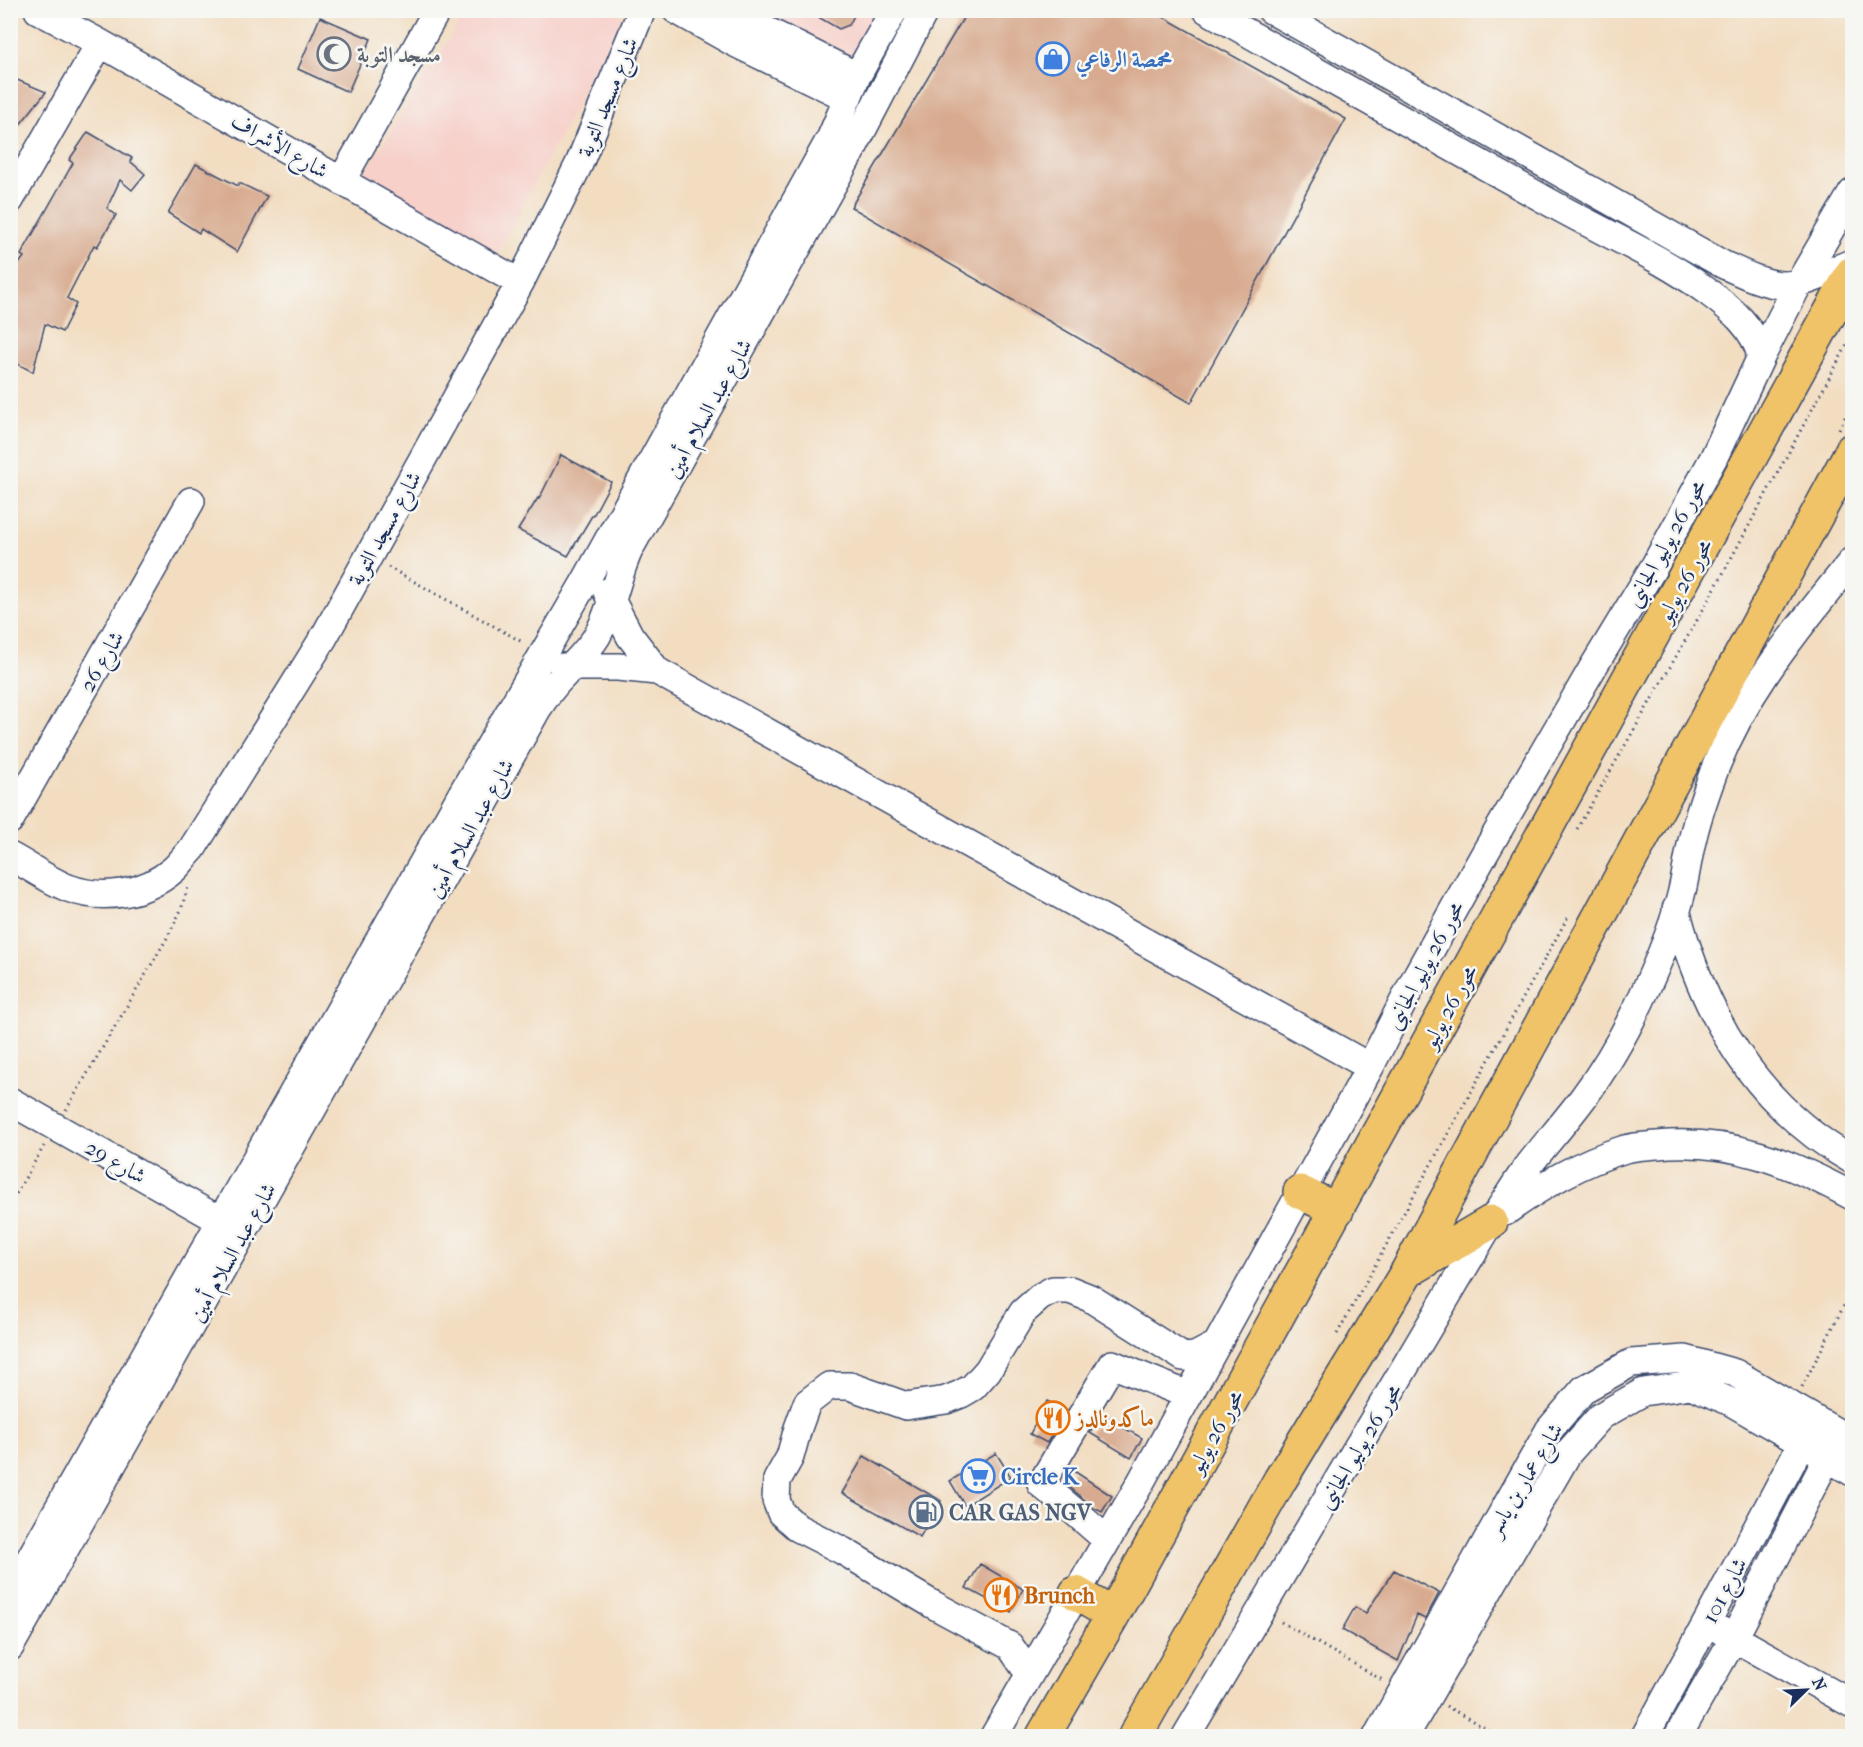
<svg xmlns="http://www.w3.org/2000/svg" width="1863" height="1747" viewBox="0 0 1863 1747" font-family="'IM FELL French Canon',Amiri,serif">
<rect width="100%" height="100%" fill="#f6f6f2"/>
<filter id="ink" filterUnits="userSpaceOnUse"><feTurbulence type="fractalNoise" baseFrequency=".0167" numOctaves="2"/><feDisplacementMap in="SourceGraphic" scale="12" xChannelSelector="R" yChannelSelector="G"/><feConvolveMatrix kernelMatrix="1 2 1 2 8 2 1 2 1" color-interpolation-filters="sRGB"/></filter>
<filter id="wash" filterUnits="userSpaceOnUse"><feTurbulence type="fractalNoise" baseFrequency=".008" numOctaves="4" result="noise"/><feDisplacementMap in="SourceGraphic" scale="24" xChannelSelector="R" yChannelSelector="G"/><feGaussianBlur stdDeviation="1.35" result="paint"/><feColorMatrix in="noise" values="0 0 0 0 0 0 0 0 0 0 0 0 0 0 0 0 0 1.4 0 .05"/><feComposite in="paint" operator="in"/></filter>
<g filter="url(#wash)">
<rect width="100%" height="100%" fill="#f2ddc1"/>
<!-- built -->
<path fill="#f7d0ca" d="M611,10L623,17L496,256L359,181L467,11Z
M712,11H901L866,88L747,31Z"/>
<g id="blocks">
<!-- building -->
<path fill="#d8ab90" d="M806,10H857L849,25L839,29Z
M968,10H1151L1346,119L1191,403L851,207Z
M320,17L371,39L348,92L298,69Z
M10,77L46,92L10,137Z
M88,132L132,158L130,161L145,174L132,190L120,180L107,208L116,215L97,247L94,245L67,298L76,304L62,332L45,324L33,372L10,360V276L24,257L21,255L73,163L69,160Z
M196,164L238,186L239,183L267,196L237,252L201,229L199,233L168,213Z
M561,455L611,482L594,514H593L568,556L518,530L538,498L539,499Z
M1047,1401L1066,1411L1047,1443L1030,1434Z
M1101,1415L1142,1438L1131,1458L1090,1433Z
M996,1453L1011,1477L965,1506L950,1481Z
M864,1456L941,1501L920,1537L842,1493Z
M1074,1471L1112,1496L1102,1512L1094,1508L1065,1483Z
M980,1564L1023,1589L1011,1612L966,1588Z
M1394,1570L1439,1593L1425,1619L1417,1615L1398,1661L1342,1630L1355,1607L1366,1613Z"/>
</g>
</g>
<g filter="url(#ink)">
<use href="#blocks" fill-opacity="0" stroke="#3b496d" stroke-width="1.5"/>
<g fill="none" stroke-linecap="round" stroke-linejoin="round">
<defs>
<path id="minor" d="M38,10L100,43L520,283
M676,10L733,42L848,98
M726,10L857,76
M1207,10C1321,75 1435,139 1549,202C1602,232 1659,256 1708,292C1731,309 1755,328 1761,357
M1271,10L1724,265C1742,273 1761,283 1781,285C1802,286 1833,270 1852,263
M342,180L437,10
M10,200L100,43
M607,592L630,636L657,671L1370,1067
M563,667H618L657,671
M10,820L191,501
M10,856C29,866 48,880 68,888C103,901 145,894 173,870C180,864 186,855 192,849L324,637L520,283L579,164L642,10
M1676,909C1703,1015 1755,1105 1852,1160
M10,1101L221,1221
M1505,1212C1543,1185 1579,1163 1625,1149C1635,1146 1647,1146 1657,1145C1731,1138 1789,1162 1852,1196
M1107,1540L1076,1513L1041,1484L1112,1364L1188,1395
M10,1594L464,790L586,580L831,137L857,76L894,10
M1720,1630L1852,1704
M10,1647L538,708C546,696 554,685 564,675C575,662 588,651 597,636C613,608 616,577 630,548L852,150L925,10
M1029,1674L1010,1646L932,1604L843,1551L798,1528L781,1513L776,1500L777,1480L790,1457L798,1428L807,1403L829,1386H850L906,1406L946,1400L961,1394L973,1387L988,1370L1023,1312L1040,1297L1053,1290H1070L1090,1298L1183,1357L1195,1356L1216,1345
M994,1736L1138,1487L1370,1067L1418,973L1485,853L1592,669L1655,565L1714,457L1761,357L1799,283L1852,193
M1186,1736L1491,1222C1504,1203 1515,1183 1529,1165C1547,1142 1566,1121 1583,1098C1610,1062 1632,1021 1650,980C1662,953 1674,924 1681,895C1686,876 1688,856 1693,837C1697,819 1703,802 1709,785C1738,699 1796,630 1852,561
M1377,1736L1549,1430L1584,1389L1631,1363L1685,1359L1735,1373L1852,1441
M1405,1736L1568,1453L1601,1416L1643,1392L1691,1385L1731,1402L1852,1472
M1645,1736L1707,1622L1802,1443
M1678,1736L1734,1638L1836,1441"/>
<path id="highway" d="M1300,1192L1337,1210
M1408,1271L1491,1222
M1076,1593L1113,1615
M1043,1736L1113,1615L1852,273
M1135,1736L1280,1480L1407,1272L1852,450"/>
</defs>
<!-- minor casing -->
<use href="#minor" stroke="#3b496d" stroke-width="30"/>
<!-- highway casing -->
<use href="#highway" stroke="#3b496d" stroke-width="36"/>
<!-- path -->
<path stroke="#3b496d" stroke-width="3" stroke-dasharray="1.5 4.5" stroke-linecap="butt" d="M1839,429L1852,404
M388,567L524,643
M1577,829L1708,601L1852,336
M66,1110L167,938L181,910L188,887
M10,1204L44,1146
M1337,1334L1568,917
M1802,1387L1852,1290
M1281,1622L1384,1681
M1446,1706L1499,1736"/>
<!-- minor -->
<use href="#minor" stroke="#fff" stroke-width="27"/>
<!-- highway -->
<use href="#highway" stroke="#f0c369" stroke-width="33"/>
</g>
</g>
<!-- icons -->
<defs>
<symbol id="mosque-ring" viewBox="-11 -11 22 22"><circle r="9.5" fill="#f6f6f2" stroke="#6b7280" stroke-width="1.5"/><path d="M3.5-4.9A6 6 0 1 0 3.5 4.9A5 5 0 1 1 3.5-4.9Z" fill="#6b7280"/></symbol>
<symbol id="shop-ring" viewBox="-11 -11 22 22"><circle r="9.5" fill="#f6f6f2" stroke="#3f7fe0" stroke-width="1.5"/><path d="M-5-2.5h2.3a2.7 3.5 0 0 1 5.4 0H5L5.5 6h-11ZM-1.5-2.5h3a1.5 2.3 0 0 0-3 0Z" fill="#3f7fe0"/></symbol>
<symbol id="restaurant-ring" viewBox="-11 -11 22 22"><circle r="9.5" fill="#f6f6f2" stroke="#e8710a" stroke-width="1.5"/><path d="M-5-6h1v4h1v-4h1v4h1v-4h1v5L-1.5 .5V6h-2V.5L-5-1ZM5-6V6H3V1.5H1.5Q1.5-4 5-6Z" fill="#e8710a"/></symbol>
<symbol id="supermarket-ring" viewBox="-11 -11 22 22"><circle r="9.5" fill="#f6f6f2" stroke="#3f7fe0" stroke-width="1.5"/><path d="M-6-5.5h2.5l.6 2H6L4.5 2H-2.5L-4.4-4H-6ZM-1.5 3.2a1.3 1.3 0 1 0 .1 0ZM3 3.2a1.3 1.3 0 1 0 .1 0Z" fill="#3f7fe0"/></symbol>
<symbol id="fuel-ring" viewBox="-11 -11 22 22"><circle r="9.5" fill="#f6f6f2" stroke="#5c6f8a" stroke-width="1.5"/><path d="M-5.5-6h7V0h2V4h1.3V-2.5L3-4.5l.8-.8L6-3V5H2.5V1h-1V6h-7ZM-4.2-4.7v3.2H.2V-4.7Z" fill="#5c6f8a"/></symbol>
</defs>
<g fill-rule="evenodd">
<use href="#mosque-ring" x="315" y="35" width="38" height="38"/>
<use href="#shop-ring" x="1034" y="40" width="38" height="38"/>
<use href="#restaurant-ring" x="1034" y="1399" width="38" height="38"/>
<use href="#supermarket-ring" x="959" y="1457" width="38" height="38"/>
<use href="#fuel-ring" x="907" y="1493" width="38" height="38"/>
<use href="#restaurant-ring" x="982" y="1576" width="38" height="38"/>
</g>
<g text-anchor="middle" stroke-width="5" stroke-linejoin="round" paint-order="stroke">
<!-- worship labels -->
<g font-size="22" font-weight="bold" fill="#5b616d" stroke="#f6f6f2" text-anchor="start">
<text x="357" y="62">مسجد التوبة</text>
</g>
<!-- shop labels -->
<g font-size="22" font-weight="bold" fill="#366cbe" stroke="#f6f6f2" text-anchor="start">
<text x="1076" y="67">محمصة الرفاعي</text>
<text x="1001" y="1484">Circle K</text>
</g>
<!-- street labels -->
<g font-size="22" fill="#1b2f5e" stroke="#f6f6f2">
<text transform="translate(607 97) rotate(-68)" y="8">شارع مسجد التوبة</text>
<text transform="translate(280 145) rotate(30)" y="8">شارع الأشراف</text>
<text transform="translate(708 408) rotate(-61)" y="8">شارع عبد السلام أمين</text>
<text transform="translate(384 528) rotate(-61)" y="8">شارع مسجد التوبة</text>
<text transform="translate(1665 543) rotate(-61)" y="8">محور 26 يوليو الجانبى</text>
<text transform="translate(1684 580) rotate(-61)" y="8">محور 26 يوليو</text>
<text transform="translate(101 661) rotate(-60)" y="8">شارع 26</text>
<text transform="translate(470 828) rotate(-61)" y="8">شارع عبد السلام أمين</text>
<text transform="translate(1424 965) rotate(-62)" y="8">محور 26 يوليو الجانبى</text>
<text transform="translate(1449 1006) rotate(-61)" y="8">محور 26 يوليو</text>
<text transform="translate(116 1161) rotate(30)" y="8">شارع 29</text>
<text transform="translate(232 1252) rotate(-61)" y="8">شارع عبد السلام أمين</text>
<text transform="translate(1215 1431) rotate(-61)" y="8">محور 26 يوليو</text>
<text transform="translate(1359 1446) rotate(-59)" y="8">محور 26 يوليو الجانبى</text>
<text transform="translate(1524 1479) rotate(-59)" y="8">شارع عمار بن ياسر</text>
<text transform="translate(1724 1590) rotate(-62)" y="8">شارع 101</text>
</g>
<!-- food labels -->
<g font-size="22" font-weight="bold" fill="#c56008" stroke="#f6f6f2" text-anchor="start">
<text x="1076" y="1426">ماكدونالدز</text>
<text x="1024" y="1603">Brunch</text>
</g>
<!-- service labels -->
<g font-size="22" font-weight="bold" fill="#4e5e75" stroke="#f6f6f2" text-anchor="start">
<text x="949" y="1520">CAR GAS NGV</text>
</g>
</g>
<!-- margin -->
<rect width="1863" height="1747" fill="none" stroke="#f6f6f2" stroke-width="36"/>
<!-- north arrow -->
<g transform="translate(1806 1690) rotate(66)" stroke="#f6f6f2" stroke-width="4.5" paint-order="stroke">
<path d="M0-4.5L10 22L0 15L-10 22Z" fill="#1b2f5e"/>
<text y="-9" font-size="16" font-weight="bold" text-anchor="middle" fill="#1b2f5e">N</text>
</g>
</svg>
